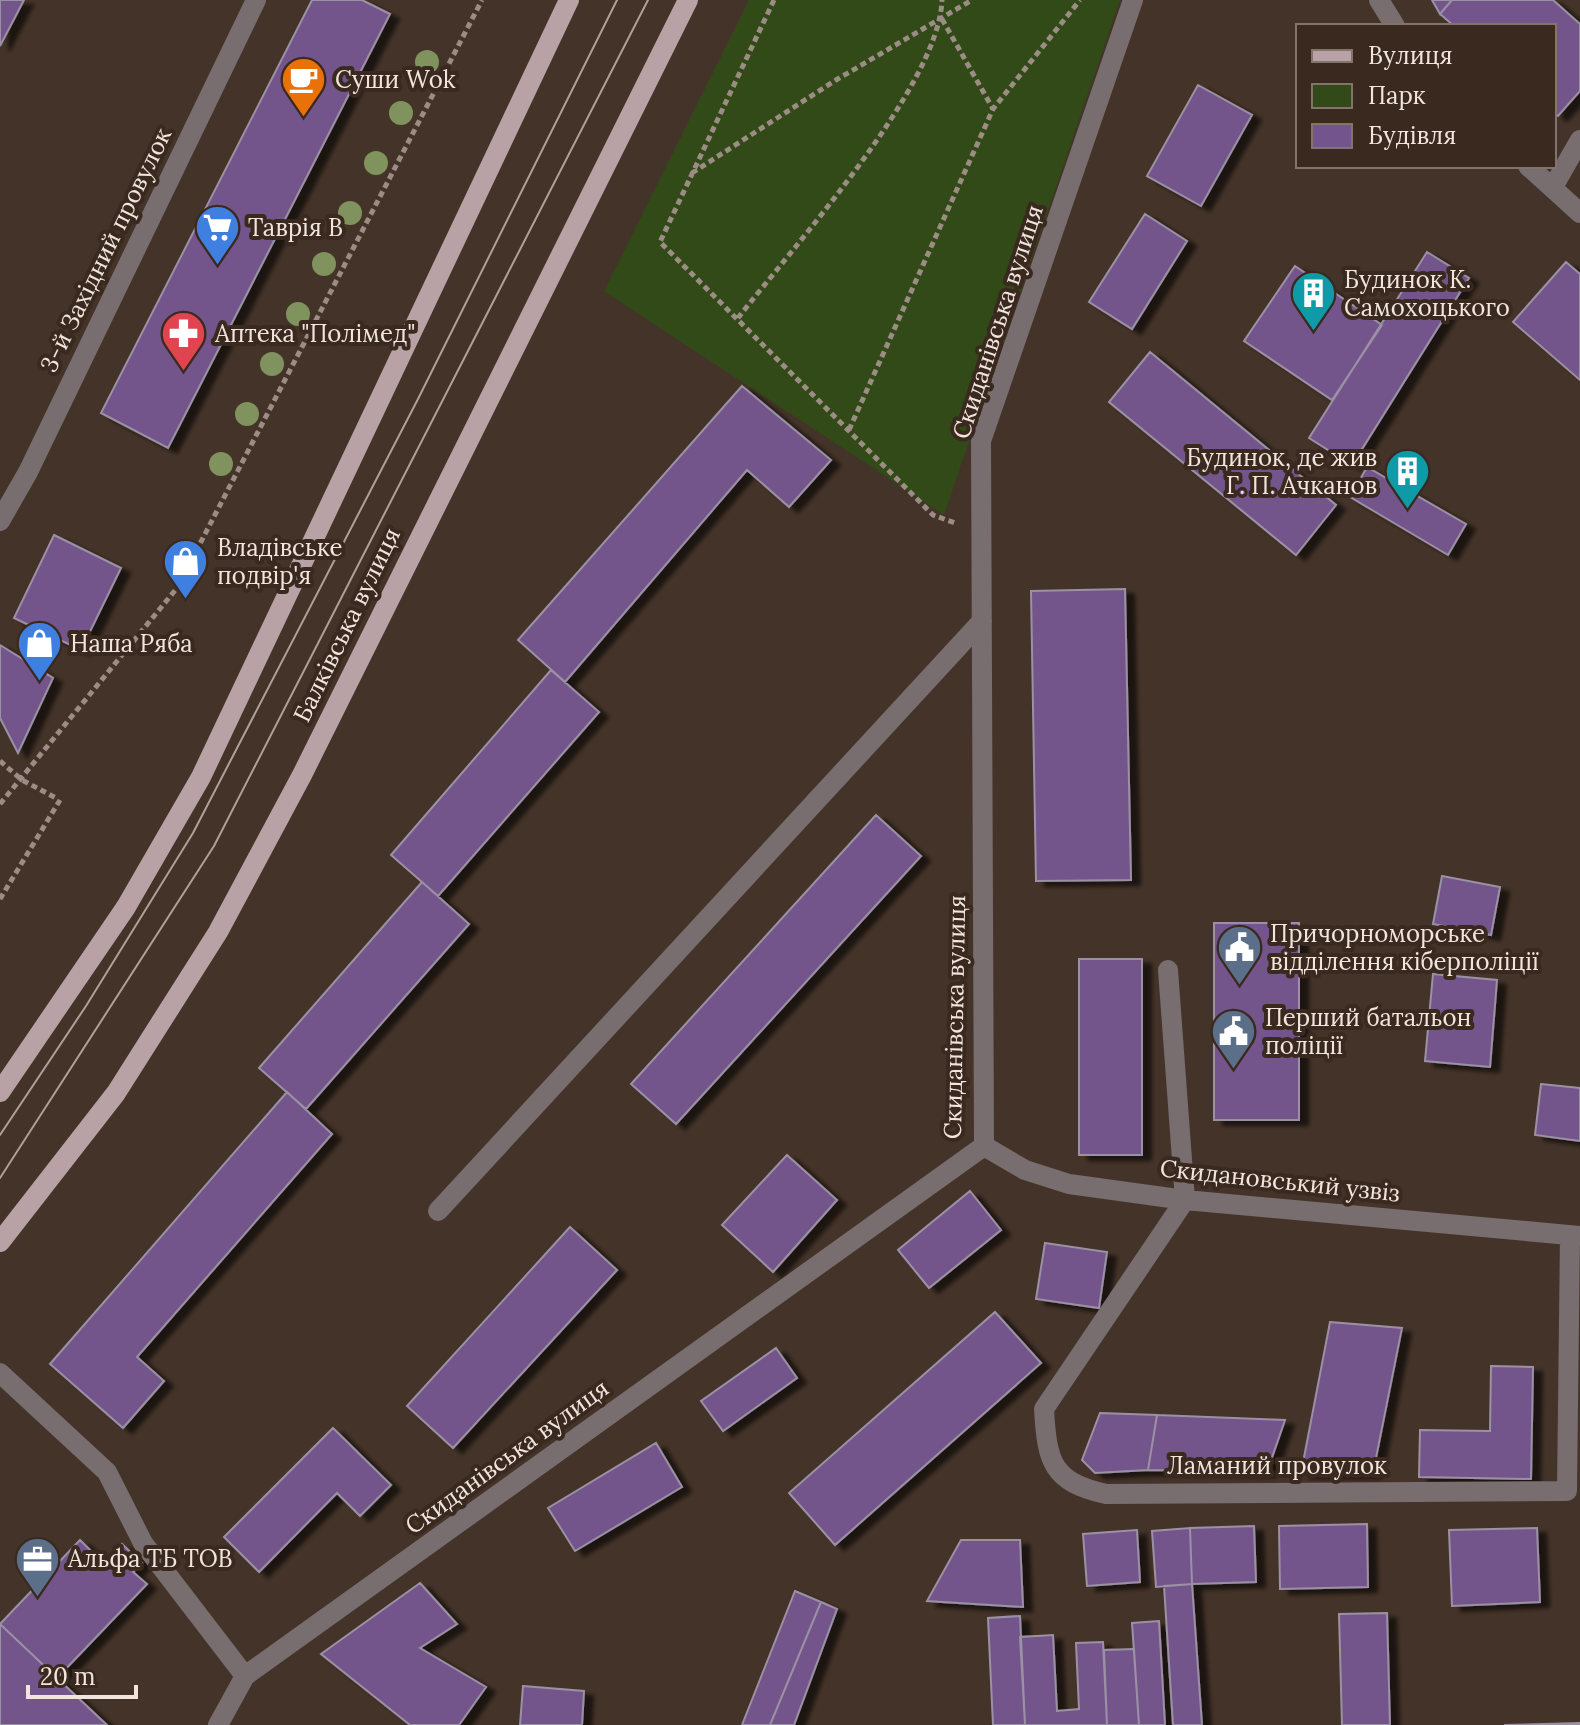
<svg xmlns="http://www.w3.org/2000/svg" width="1580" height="1725" viewBox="0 0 1580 1725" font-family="Lora,serif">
<defs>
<filter id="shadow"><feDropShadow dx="9" dy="5" stdDeviation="2" flood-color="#0009"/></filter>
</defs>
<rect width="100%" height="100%" fill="#443328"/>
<!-- green -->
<path fill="#314a17" d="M749,0H1120L944,515L604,291Z"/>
<!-- building -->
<path fill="#73548c" stroke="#9b91a4" stroke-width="2" filter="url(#shadow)" d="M0,0H24L0,46Z
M312,0H362L390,14L168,448L101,413Z
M1432,0H1452L1440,14Z
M1452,0H1553L1580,24V91L1558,116L1554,113V26H1454L1440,14Z
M1198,85L1252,115L1201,206L1147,176Z
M1145,214L1187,241L1132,329L1089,302Z
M1427,252L1469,278L1352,465L1309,438Z
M1566,262L1580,274V380L1513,322Z
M1295,266L1382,325L1332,400L1244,341Z
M1150,352L1336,505L1296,555L1109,402Z
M742,386L831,460L789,507L747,470L565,682L518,640Z
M1367,467L1466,524L1448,555L1350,497Z
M54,535L121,568L81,650L14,618Z
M1125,589L1131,880L1036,881L1031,591Z
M0,645L53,678L18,753L0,718Z
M551,670L599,712L438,896L391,855Z
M876,815L921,856L676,1124L631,1084Z
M1442,876L1500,887L1491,935L1433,924Z
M422,882L469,924L306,1109L259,1068Z
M1214,923H1299V1120H1214Z
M1079,959H1142V1155H1079Z
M1433,974L1497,980L1490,1067L1425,1061Z
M1541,1084L1580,1088V1141L1535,1135Z
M287,1092L332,1134L137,1357L164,1381L123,1428L50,1364Z
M787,1155L837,1200L773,1272L722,1225Z
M970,1191L1001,1230L929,1288L898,1250Z
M570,1227L617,1270L453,1448L407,1406Z
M1045,1243L1107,1252L1099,1308L1036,1299Z
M995,1312L1041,1363L835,1545L789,1493Z
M1330,1322L1402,1328L1373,1473H1301Z
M776,1348L797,1378L723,1431L701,1401Z
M1491,1366L1533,1367L1531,1479L1419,1477L1420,1430L1490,1431Z
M1100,1413L1157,1415L1148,1470L1095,1473L1082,1460Z
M1157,1415L1285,1420L1267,1472L1148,1470Z
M333,1428L391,1485L360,1516L337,1493L259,1572L224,1537Z
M656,1443L682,1487L575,1551L548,1508Z
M1367,1524L1368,1587L1280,1589L1279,1526Z
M1254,1526L1256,1582L1192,1584L1190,1528Z
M1190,1528L1192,1584L1156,1587L1152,1531Z
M1537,1528L1540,1602L1452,1606L1449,1530Z
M1137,1530L1140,1582L1087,1586L1083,1534Z
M80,1540L104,1564L122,1544L142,1563L133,1572L147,1584L57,1678L0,1624Z
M961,1540H1020L1023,1607L927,1601Z
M420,1583L457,1624L420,1648L486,1687L459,1725H410L321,1654Z
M1192,1584L1202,1725H1173L1164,1586Z
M795,1591L821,1602L770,1725H742Z
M821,1602L837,1609L794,1725H770Z
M1387,1613L1390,1725H1342L1339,1614Z
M1020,1616L1025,1725H993L988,1618Z
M1159,1621L1165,1725H1139L1132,1623Z
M0,1624L57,1678L107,1725H0Z
M1053,1635L1057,1711L1079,1709L1076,1643L1103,1642L1107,1725H1025L1020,1637Z
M1134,1649L1139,1725H1107L1104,1650Z
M523,1686L584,1691L582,1725H520Z
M1580,1723V1725H1504Z"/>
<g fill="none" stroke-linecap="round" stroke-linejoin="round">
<!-- path -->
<path stroke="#9c8d84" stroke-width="5" stroke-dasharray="6 4" stroke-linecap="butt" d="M774,0L660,242L933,515L955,523
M942,19L993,109
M692,173L836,80L972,0
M738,318C793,247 939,86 942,0
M849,430L993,109L1080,0
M0,761L22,780L58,799
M0,804L177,588L482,0
M0,899L60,800"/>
<!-- minor -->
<path stroke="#786d6f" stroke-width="20" d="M1379,0L1395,26
M1528,166L1580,213
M1553,187L1580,140
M0,521L28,472L256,0
M1168,970L1185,1200L1044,1409C1047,1462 1052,1482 1106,1494L1567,1491L1570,1235
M984,1146L981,441L1133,0
M984,1146L1025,1170L1069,1184L1185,1200L1580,1236
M438,1211L982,621
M0,1373L107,1472L143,1543L245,1676
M218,1725L245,1676L984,1146"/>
<!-- major -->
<path stroke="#b8a2a5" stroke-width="20" d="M0,1092L126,907L201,777L569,0
M0,1242L116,1093L218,932L302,775L688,0"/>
<!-- tram -->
<path stroke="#afa198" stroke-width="2" d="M0,1135L86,1006L193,833L418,399L617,0
M0,1178L214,846L648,0"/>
</g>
<!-- trees -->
<g fill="#80925d">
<circle cx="427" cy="62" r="12"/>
<circle cx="401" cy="113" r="12"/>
<circle cx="376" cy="163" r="12"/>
<circle cx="350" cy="213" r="12"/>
<circle cx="324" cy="264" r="12"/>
<circle cx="298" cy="314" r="12"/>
<circle cx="272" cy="364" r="12"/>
<circle cx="247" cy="414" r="12"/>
<circle cx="221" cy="464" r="12"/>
</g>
<!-- icons -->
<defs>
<symbol id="cafe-pin" viewBox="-11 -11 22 30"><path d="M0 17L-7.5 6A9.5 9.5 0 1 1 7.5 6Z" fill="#e8710a" stroke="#3a291e"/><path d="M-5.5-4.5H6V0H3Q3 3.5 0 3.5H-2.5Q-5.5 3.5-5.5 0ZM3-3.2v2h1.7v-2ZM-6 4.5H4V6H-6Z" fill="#fff"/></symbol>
<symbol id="supermarket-pin" viewBox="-11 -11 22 30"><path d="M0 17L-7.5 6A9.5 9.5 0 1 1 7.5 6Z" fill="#3f7fe0" stroke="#3a291e"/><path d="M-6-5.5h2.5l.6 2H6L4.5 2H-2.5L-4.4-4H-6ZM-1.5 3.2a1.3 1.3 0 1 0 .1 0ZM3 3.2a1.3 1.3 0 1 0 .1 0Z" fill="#fff"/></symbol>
<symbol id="building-pin" viewBox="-11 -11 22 30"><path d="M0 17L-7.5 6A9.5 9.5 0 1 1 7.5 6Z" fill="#0f9aa8" stroke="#3a291e"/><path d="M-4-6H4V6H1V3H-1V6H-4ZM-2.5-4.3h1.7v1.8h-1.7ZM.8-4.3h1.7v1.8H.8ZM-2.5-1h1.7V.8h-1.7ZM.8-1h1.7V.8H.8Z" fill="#fff"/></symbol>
<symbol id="pharmacy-pin" viewBox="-11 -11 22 30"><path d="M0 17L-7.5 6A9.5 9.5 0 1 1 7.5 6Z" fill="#e0444e" stroke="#3a291e"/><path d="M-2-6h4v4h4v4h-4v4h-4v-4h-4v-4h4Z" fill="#fff"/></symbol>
<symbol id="shop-pin" viewBox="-11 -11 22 30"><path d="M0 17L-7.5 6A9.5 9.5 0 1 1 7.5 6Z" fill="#3f7fe0" stroke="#3a291e"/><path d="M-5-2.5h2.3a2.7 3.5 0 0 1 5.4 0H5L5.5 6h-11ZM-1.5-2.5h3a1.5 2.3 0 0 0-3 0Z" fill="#fff"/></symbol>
<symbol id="civic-pin" viewBox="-11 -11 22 30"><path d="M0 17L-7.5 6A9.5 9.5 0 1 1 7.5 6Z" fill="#5c6f8a" stroke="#3a291e"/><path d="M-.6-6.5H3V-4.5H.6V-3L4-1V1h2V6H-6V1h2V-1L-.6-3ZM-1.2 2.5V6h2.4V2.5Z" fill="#fff"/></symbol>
<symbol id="office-pin" viewBox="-11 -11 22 30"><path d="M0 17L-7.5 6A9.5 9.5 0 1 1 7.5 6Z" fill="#5c6f8a" stroke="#3a291e"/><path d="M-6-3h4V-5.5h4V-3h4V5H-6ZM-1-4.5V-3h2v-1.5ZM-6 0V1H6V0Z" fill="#fff"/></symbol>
</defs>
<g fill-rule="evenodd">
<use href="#cafe-pin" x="278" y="54" width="51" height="69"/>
<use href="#supermarket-pin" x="192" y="202" width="51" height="69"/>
<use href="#building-pin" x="1288" y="268" width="51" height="69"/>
<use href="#pharmacy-pin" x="158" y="308" width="51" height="69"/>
<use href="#building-pin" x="1382" y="446" width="51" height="69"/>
<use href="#shop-pin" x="160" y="536" width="51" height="69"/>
<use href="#shop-pin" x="14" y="618" width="51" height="69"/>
<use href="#civic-pin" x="1214" y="922" width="51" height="69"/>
<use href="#civic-pin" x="1208" y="1006" width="51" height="69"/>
<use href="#office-pin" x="12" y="1534" width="51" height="69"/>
</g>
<g text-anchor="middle" stroke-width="8" stroke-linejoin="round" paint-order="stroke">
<!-- poi labels -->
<g font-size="24" fill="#f1e5de" stroke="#3a291e" text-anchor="start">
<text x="335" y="88">Суши Wok</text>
<text x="248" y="236">Таврія В</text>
<text x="1344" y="288">Будинок К.<tspan x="1344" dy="28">Самохоцького</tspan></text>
<text x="215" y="342">Аптека "Полімед"</text>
<text x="1377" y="466" text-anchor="end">Будинок, де жив<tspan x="1377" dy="28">Г. П. Ачканов</tspan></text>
<text x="217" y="556">Владiвське<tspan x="217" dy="28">подвiр'я</tspan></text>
<text x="70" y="652">Наша Ряба</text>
<text x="1270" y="942">Причорноморське<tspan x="1270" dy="28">відділення кіберполіції</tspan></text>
<text x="1265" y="1026">Перший батальон<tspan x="1265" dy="28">поліції</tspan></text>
<text x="68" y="1567">Альфа ТБ ТОВ</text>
</g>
<!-- street labels -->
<g font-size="24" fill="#f1e5de" stroke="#3a291e">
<text transform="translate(106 250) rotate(-64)" y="8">3-й Західний провулок</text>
<text transform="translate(998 322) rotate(-72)" y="8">Скиданівська вулиця</text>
<text transform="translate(347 625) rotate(-64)" y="8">Балківська вулиця</text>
<text transform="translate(955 1017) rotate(-89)" y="8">Скиданівська вулиця</text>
<text transform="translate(1280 1181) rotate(6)" y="8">Скидановський узвіз</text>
<text transform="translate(507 1457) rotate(-36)" y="8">Скиданівська вулиця</text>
<text x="1277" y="1474">Ламаний провулок</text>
</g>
</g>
<!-- legend -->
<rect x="1296" y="24" width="260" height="144" fill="#3a291e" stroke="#83746b" stroke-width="2"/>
<rect x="1312" y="50" width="40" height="12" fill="#b8a2a5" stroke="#83746b" stroke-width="2"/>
<text x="1368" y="64" font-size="24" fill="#f1e5de">Вулиця</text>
<rect x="1312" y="84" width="40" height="24" fill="#314a17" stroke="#83746b" stroke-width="2"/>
<text x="1368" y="104" font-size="24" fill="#f1e5de">Парк</text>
<rect x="1312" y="124" width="40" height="24" fill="#73548c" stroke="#83746b" stroke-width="2"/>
<text x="1368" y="144" font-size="24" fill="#f1e5de">Будівля</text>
<!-- scale -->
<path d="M28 1685v12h108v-12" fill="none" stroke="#f1e5de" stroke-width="4"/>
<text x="40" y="1685" font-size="24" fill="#f1e5de" stroke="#3a291e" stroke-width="6" paint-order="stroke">20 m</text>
</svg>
